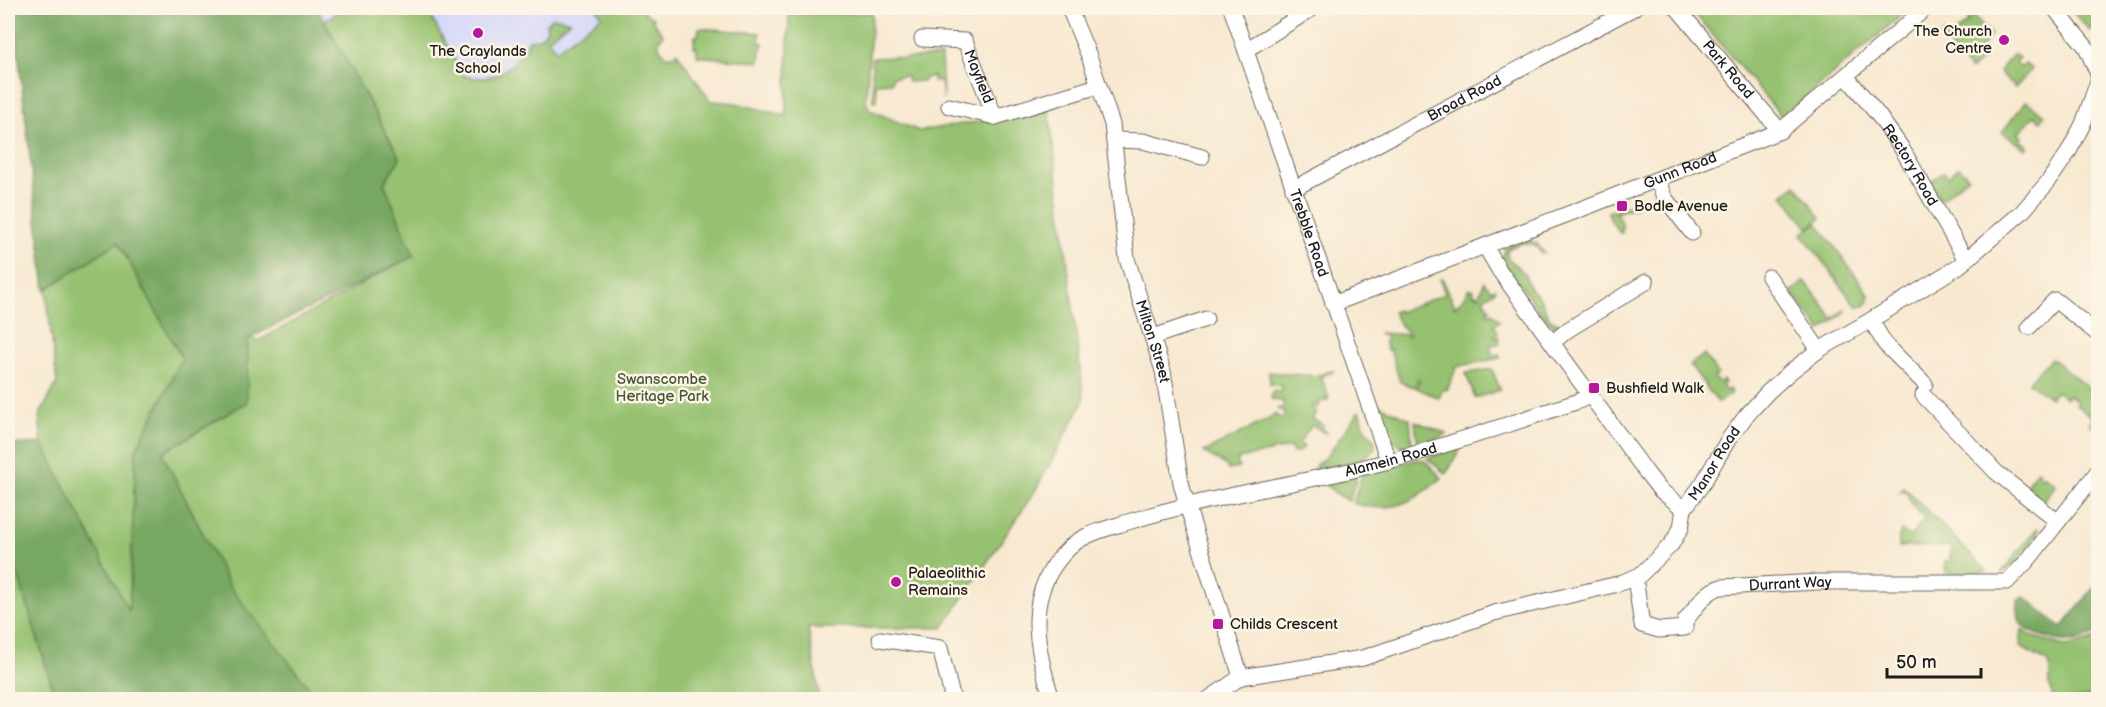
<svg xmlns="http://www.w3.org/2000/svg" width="2106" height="707" viewBox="0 0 2106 707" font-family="'Balsamiq Sans',sans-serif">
<rect width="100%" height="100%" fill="#fcf5e5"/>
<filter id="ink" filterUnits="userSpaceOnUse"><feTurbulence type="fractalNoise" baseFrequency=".0167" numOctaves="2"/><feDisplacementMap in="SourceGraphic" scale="12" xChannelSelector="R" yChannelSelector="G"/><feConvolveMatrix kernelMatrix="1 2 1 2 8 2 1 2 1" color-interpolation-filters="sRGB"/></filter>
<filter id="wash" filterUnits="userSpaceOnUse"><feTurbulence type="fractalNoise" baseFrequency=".008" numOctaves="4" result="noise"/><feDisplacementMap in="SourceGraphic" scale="24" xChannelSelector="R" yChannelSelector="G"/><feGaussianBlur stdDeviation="1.35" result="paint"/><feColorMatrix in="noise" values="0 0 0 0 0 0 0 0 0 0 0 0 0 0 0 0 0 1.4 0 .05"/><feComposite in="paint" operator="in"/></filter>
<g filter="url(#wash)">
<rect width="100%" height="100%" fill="#f8e8d0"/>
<!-- built -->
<path fill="#d6d8f9" d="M317,8H638L654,19L566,64L374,112Z"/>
<!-- green -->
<path fill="#95c16f" stroke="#586e46" stroke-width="1.5" d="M346,8H426L464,76C496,84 516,67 529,40C537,40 544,36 547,29L546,23L553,17L570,21L548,39L556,50L602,16L596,8H638L654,19L652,20L663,34L658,42L660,49L668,57L677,54L676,51L709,99L712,101L736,103L786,116L789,14L872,13L866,101L870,110L919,131L1049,110L1084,400L1035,491L943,628H808L820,699H298L230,587L162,453L247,402L241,334L258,341L413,256L384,183L400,158L324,20Z
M1690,8H1910L1782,117Z
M2069,8L2073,9L2075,8H2098V25L2090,31Z
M1968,9L1991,36L1977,52L1984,59L1970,70L1941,36L1944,33L1949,38L1969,21L1963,13Z
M699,28L760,33L759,42L763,43L759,62L697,56V47H694L695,36H698Z
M2014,54L2019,58L2016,63L2021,68L2025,64L2032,69L2015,88L1999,71Z
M941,56L943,99L941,81H933V76L925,78L924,81L908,82L907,76L892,77V82L876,83L877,101H873L872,58L898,57L899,59Z
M2026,101L2045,115L2041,121L2034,116L2018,133L2022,137L2020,140L2028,146L2026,149L2002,132Z
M1959,167L1968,177L1940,200L1930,183L1944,172L1948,177Z
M1796,185L1821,218L1808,228L1783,195Z
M1653,197L1654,198L1632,208L1615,212L1622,223V233H1620L1611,221L1608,212Z
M1817,223L1869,294V301L1865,306H1857L1853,302L1802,234Z
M1522,240L1536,242L1544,253L1542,254L1535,245L1522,243L1508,249L1507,257L1524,273L1530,288L1539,297L1550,319L1560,324V326L1552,325L1546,320L1504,263L1503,255L1506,247Z
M118,241L182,359L136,450L129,613L42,443L39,416L57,383L46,290Z
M1442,278L1455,307L1464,298L1469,288L1474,290L1473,294L1479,296L1484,282L1492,290L1495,288L1496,290L1483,299L1490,309L1487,312L1489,315L1492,313L1500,321L1494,325L1498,332L1494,335L1496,338L1498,336L1500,343L1489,346L1493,355L1499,354L1500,358L1455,367L1456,369L1447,390L1443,389L1439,398L1416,388L1420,380L1418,379L1414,387L1400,382L1390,349L1387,350L1384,341L1386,340L1384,334L1380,335L1379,333L1409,335L1400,325L1393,312L1398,310L1399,312L1445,294L1440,279Z
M1805,281L1833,318L1845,310L1846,311L1821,331L1791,292Z
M1704,355L1718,374L1714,377L1719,383L1723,380L1725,383L1722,386L1726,391L1729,389L1732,393L1718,403L1690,365Z
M2051,358L2098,396V431L2089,423L2093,418L2075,404L2077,402L2069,395L2066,398L2056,391L2050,398L2029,382Z
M1492,369L1500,390L1475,398L1466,373Z
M1334,370V372L1321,376L1329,398L1325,399L1329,401H1322L1317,407L1313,405L1311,407L1317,412L1312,418L1323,426L1322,428L1327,432L1326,434L1312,425L1299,443L1304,447L1298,452L1293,453L1291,447L1242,458L1237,460L1239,468L1228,470L1227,466L1204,452L1271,418L1274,414L1282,419L1285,413L1277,408L1282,409L1284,402L1271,399L1272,391L1281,392L1282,386L1270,384L1269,372L1315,376Z
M1377,404L1410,419L1412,445L1403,447C1385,440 1382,420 1377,404Z
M1359,411C1361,416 1362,424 1365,429C1369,434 1375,437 1375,445C1374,462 1330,467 1316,469L1315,466L1327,456Z
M1415,421L1445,433L1447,435L1420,443L1417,438Z
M1458,448L1460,450L1446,474L1427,458Z
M1418,459L1424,460L1442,478C1414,502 1391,515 1353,503L1362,475Z
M2037,470L2040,472L2039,475L2042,478L2044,475L2056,485L2042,502L2024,488Z
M1355,476L1356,479L1349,501L1334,492L1326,485L1327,483Z
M1904,487L1985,569L1987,572L1946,573L1945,561H1950V546L1899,547V537L1902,530L1910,537L1925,518C1918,512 1909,504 1908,495L1904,491L1900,492Z
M2037,528L2039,530C2033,542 2015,568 2002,572Z
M8,542L56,699H8Z
M2022,630L2031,636L2067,647L2098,638V695L2074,699L2053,698L2050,685V666L2048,662L2020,647Z"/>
<!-- forest -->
<path fill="#78a762" stroke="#4a623f" stroke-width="1.5" d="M13,8H317L400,158L384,183L414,256L248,339L247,402L162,453L230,587L318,699H56L8,542V445L42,443L129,611L136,450L182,359L118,242L45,290Z
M2098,582V632C2091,635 2084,640 2077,641C2064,644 2027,634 2020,622C2017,615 2018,608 2018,600L2025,597L2062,628Z"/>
</g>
<g filter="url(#ink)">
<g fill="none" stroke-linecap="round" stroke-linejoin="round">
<defs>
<g id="minor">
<path id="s1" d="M1069,8L1089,56L1112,124L1127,259L1163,371L1181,483L1187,505L1241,677"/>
<path id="s2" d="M1231,8L1388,460"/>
<path id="s3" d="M1677,8L1780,131"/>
<path d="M2054,8L2086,47L2098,74"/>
<path id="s4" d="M922,39L965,41L995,117"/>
<path d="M1246,50L1313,8"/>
<path id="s5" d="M1846,76L1879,116L1901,147L1966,260"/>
<path d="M949,106L995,117L1098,86"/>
<path d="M1114,140L1143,141L1202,157"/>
<path d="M1658,180L1664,197L1692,233"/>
<path id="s6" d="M1293,189L1634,8"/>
<path d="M1485,246L1499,270L1646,472L1660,490L1684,509"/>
<path d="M1769,277L1819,350"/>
<path id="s7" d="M1333,304L1589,206L1780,131L1926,8"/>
<path d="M1871,320L1885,344L1925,384"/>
<path d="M2029,327L2055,300L2098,334"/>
<path d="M1153,337L1206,319"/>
<path d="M1553,342L1569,329L1646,282"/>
<path d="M1923,395L1996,472L2058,522"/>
<path id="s8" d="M1635,578L1642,625L1659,630L1685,628V621C1696,608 1705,591 1721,587L1818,582H2007L2028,560L2098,471"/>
<path d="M880,639L940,648L953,700"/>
<path id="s9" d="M1052,700C1036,644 1022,593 1070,547C1085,533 1109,528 1128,522C1203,498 1281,487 1357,469C1432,451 1506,425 1579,401L1591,395"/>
<path id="s10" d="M1207,700L1241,677L1363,658L1494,613L1618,584L1640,575L1671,545L1681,528L1684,509L1703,483L1728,440L1746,416L1768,392L1790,372L1819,350L1871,320L1959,266L2022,212L2048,182L2068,153L2083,124L2098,81"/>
</g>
</defs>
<!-- minor casing -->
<use href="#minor" stroke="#69635b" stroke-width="17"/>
<!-- minor -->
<use href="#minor" stroke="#fff" stroke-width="15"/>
</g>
</g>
<!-- markers -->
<g fill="#b5179e" stroke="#fcf5e5" stroke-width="2">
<circle cx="478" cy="33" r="6"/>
<circle cx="2004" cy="40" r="6"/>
<rect x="1616" y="200" width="12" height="12" rx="3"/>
<rect x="1588" y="382" width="12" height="12" rx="3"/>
<circle cx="896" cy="582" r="6"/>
<rect x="1212" y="618" width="12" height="12" rx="3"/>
</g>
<g text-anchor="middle" stroke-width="5" stroke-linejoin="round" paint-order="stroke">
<!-- poi labels -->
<g font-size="15" fill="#1c1c1c" stroke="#fcf5e5" text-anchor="start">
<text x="1992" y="36" text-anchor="end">The Church<tspan x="1992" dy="17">Centre</tspan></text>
<text x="478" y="56" text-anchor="middle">The Craylands<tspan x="478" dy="17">School</tspan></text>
<text x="1634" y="211">Bodle Avenue</text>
<text x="1606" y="393">Bushfield Walk</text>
<text x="908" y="578">Palaeolithic<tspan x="908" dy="17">Remains</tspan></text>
<text x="1230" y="629">Childs Crescent</text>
</g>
<!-- street labels -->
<g font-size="15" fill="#1c1c1c" stroke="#fcf5e5">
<text dy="5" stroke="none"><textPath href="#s3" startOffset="80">Park Road</textPath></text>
<text dy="5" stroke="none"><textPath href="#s4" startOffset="81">Mayfield</textPath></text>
<text dy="5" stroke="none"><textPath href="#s6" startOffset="194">Broad Road</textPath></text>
<text dy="5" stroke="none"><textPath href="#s5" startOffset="110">Rectory Road</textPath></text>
<text dy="5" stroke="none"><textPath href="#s7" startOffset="372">Gunn Road</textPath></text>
<text dy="5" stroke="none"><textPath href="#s2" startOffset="238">Trebble Road</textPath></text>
<text dy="5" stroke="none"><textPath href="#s1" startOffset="346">Milton Street</textPath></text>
<text dy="5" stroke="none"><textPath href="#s9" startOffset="498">Alamein Road</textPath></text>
<text dy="5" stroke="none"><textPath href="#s10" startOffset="591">Manor Road</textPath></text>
<text dy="5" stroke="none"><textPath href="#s8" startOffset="218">Durrant Way</textPath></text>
</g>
<!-- park labels -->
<g font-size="15" fill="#465639" stroke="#fcf5e5">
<text x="662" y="384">Swanscombe<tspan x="662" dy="17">Heritage Park</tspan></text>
</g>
</g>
<!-- margin -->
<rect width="2106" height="707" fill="none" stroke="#fcf5e5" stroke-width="30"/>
<!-- scale -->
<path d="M1887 668v9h94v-9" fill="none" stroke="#1c1c1c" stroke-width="3"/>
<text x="1896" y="668" font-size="18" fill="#1c1c1c" stroke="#fcf5e5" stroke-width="4.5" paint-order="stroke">50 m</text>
</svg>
